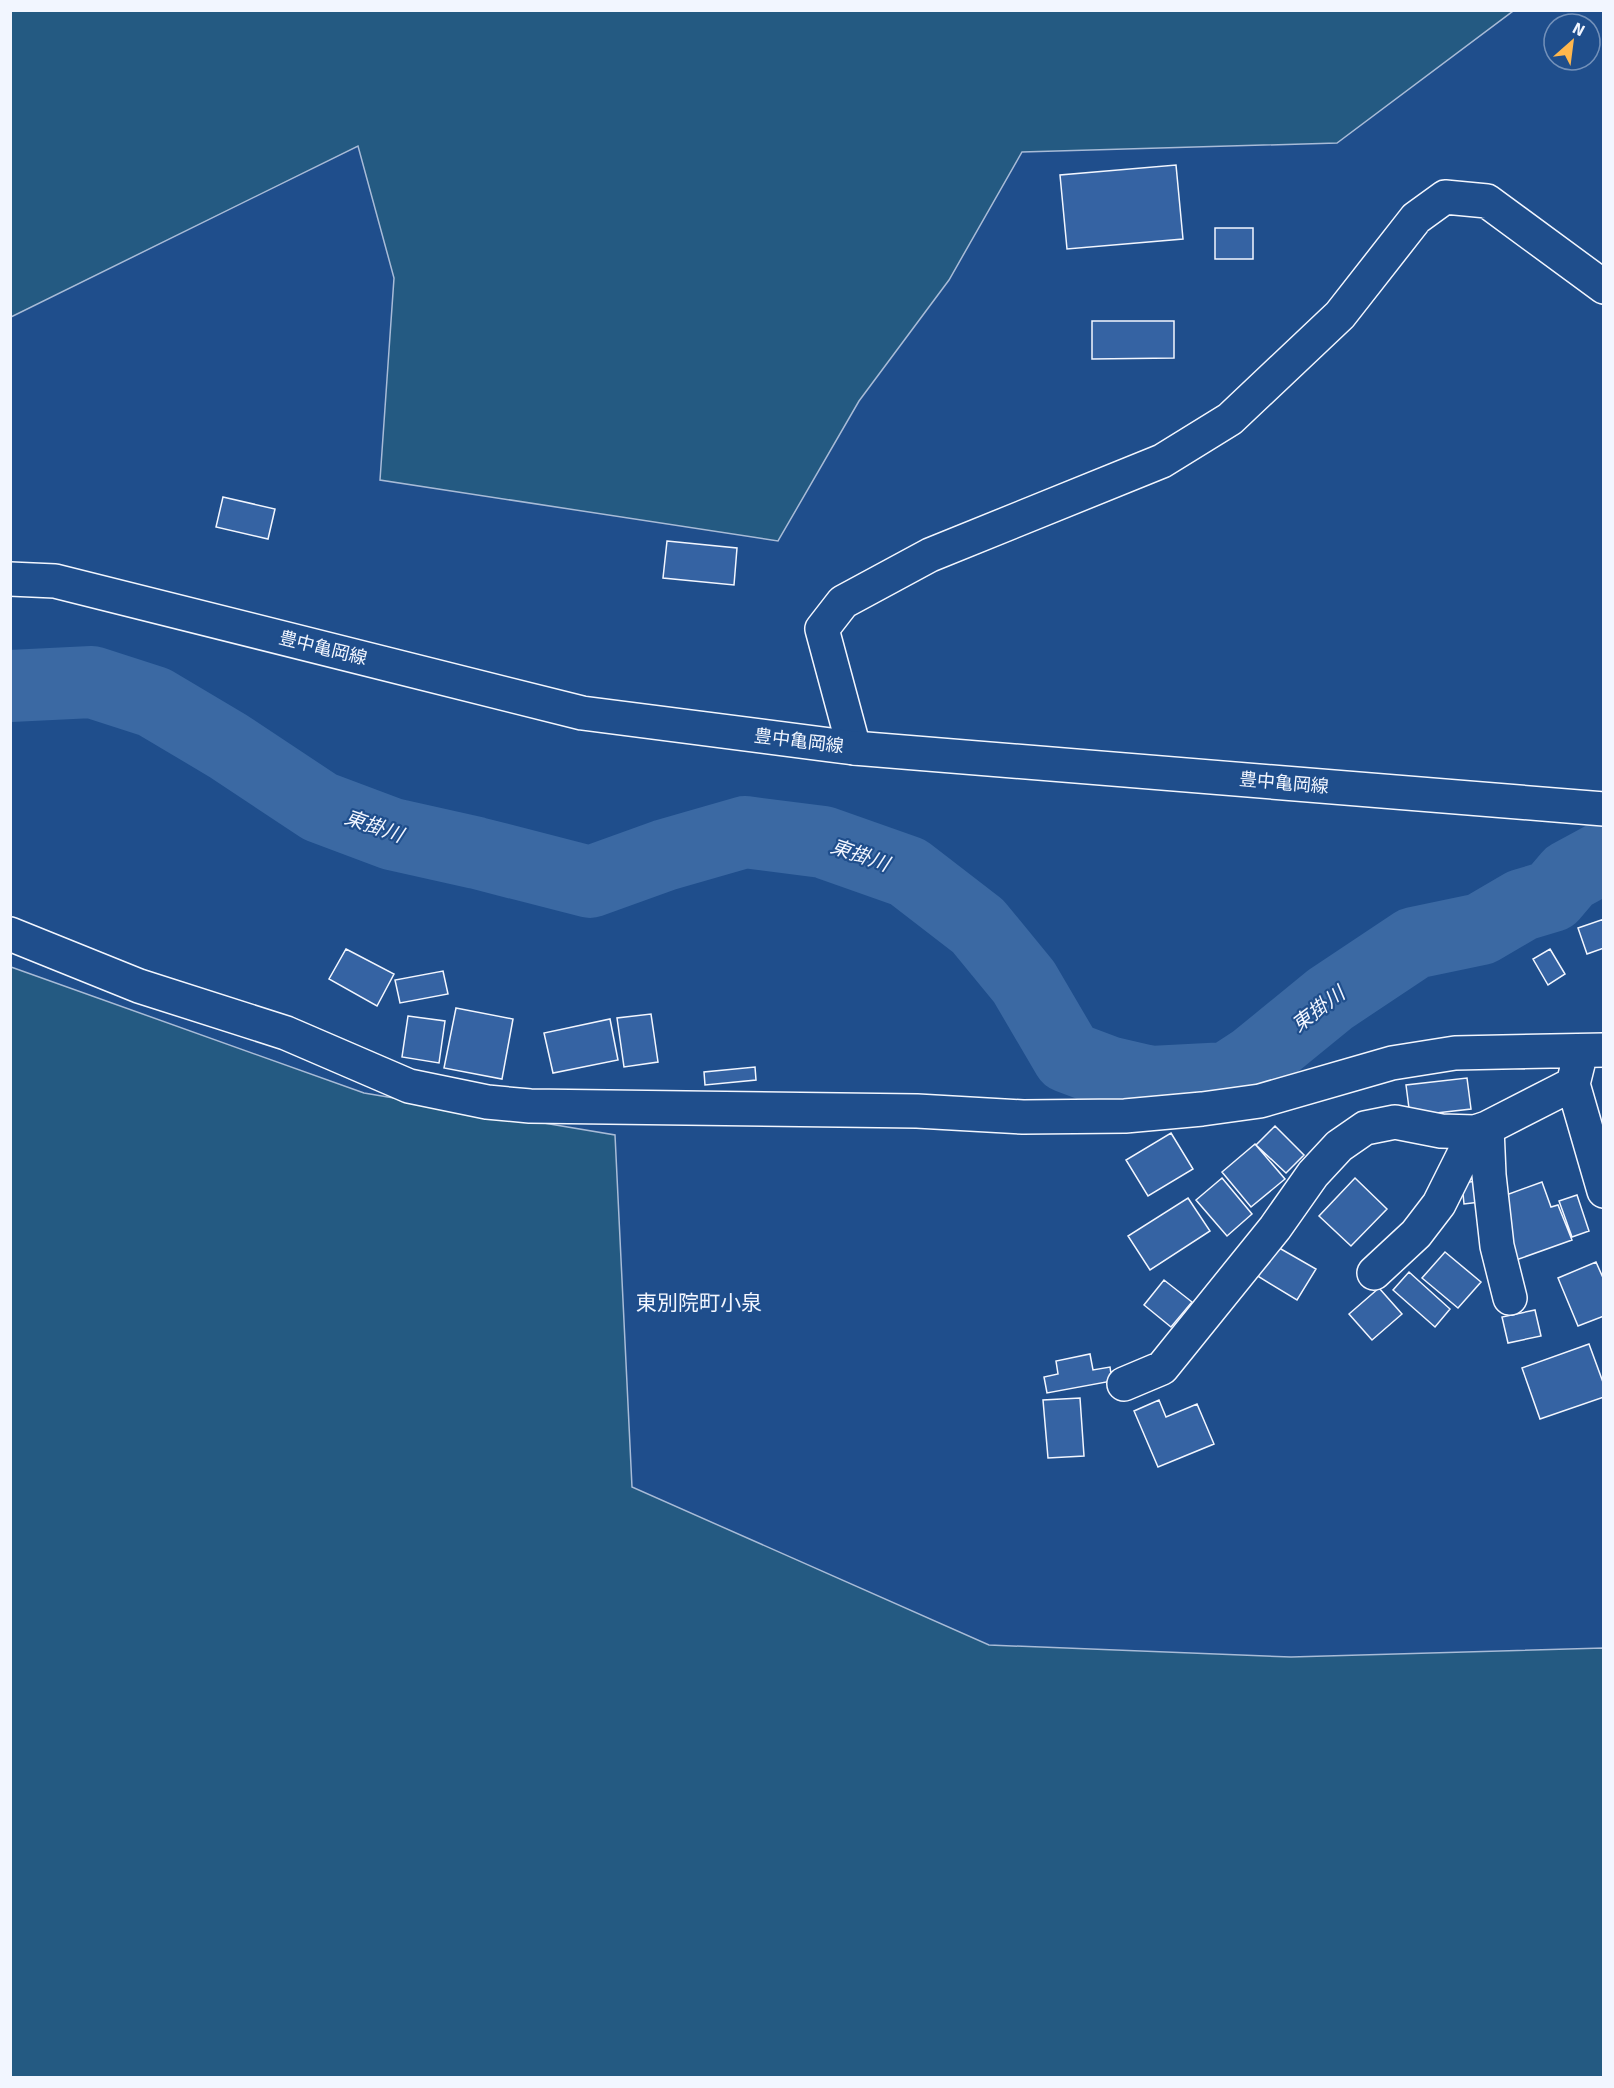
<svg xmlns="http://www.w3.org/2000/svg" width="1614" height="2088" viewBox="0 0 1614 2088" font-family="Signika,'Noto Sans JP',sans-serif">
<rect width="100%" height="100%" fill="#1f4e8c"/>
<!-- green -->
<path fill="#245a82" stroke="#a8bbd7" stroke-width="1.5" d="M11,10H1513V11L1337,143L1022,152L949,280L859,401L778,541L380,480L394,278L358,146L11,317Z
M11,967L364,1093L615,1135L632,1487L989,1645L1291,1657L1603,1648V2077L11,2078Z"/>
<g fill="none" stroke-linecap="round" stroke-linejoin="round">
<!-- river -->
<path stroke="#3b69a3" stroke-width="72" d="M10,686L92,682L154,702L228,746L320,807L392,834L477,853L590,882L665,855L745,832L823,842L908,872L978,926L1024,982L1068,1057L1108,1072L1151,1082L1228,1078L1254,1061L1330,999L1414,943L1481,929L1522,905L1552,896L1569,876L1604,857"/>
</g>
<!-- building -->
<path fill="#3563a3" stroke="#f2f6ff" stroke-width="1.5" d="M1176,165L1183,239L1067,249L1060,175Z
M1215,228H1253V259H1215Z
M1092,321H1174V358L1092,359Z
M223,497L275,509L268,539L216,527Z
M667,541L737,548L734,585L663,578Z
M1604,919V948L1587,954L1578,928Z
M346,949L394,974L377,1006L329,979Z
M1550,949L1565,974L1548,985L1533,959Z
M443,971L448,994L400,1003L395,980Z
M456,1008L513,1019L502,1079L444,1068Z
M651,1014L658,1062L624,1067L617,1018Z
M408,1016L445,1021L439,1063L402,1057Z
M610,1019L618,1060L553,1073L544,1033Z
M755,1067L756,1080L705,1085L704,1072Z
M1467,1078L1471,1109L1410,1116L1406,1085Z
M1275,1126L1304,1155L1286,1173L1256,1145Z
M1171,1133L1193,1169L1148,1196L1126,1160Z
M1255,1144L1285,1179L1251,1207L1222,1172Z
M1222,1178L1252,1214L1227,1236L1196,1200Z
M1355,1178L1387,1209L1351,1246L1319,1216Z
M1477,1181L1480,1202L1464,1204L1462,1183Z
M1542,1182L1551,1207L1558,1205L1572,1240L1516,1260L1498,1198Z
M1577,1195L1589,1231L1572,1237L1559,1201Z
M1188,1198L1210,1231L1150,1270L1128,1236Z
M1274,1245L1316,1269L1297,1300L1256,1275Z
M1445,1252L1481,1282L1458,1308L1422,1278Z
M1596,1262L1604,1280V1316L1578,1326L1558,1278Z
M1409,1272L1450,1309L1435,1327L1393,1290Z
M1164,1280L1192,1302L1171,1327L1144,1305Z
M1379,1288L1402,1314L1372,1340L1349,1314Z
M1535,1310L1541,1336L1508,1343L1502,1317Z
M1589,1344L1604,1385V1397L1540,1419L1522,1368Z
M1090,1354L1093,1370L1110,1367L1112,1381L1047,1393L1044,1377L1058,1374L1056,1361Z
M1080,1398L1084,1456L1048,1458L1043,1400Z
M1159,1400L1166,1417L1197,1404L1214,1444L1158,1467L1134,1411Z"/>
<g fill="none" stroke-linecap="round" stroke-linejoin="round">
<defs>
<path id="minor" d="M854,748L822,629L843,602L930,555L1162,461L1230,419L1340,315L1416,218L1445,197L1487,201L1604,287
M10,934L139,986L286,1033L409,1086L487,1102L530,1106L917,1111L1023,1117L1125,1116L1202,1109L1260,1101L1392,1063L1455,1053L1604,1050
M1573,1084L1604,1191
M1487,1128L1489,1175L1497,1246L1510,1298
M1374,1273L1416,1234L1439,1204L1475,1132
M1124,1384L1162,1368L1275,1228L1313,1174L1339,1146L1365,1128L1395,1122L1441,1131L1475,1132L1487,1128L1573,1084L1581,1052"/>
<path id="primary" d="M10,579L55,581L582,713L854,748L1604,809"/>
</defs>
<!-- minor casing -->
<use href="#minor" stroke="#f2f6ff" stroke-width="36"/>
<!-- primary casing -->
<use href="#primary" stroke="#f2f6ff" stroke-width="36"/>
<!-- minor -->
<use href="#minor" stroke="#1f4e8c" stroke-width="33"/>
<!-- primary -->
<use href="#primary" stroke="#1f4e8c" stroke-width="33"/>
</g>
<g text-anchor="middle" stroke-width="4.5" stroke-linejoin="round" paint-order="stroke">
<!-- street labels -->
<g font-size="18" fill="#f2f6ff" stroke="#1f4e8c">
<text transform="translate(323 648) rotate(14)" y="6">豊中亀岡線</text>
<text transform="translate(799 741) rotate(7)" y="6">豊中亀岡線</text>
<text transform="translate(1284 783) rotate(5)" y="6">豊中亀岡線</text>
</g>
<!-- water labels -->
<g font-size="20" font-style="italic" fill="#f2f6ff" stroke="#1f4e8c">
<text transform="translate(374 826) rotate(19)" y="7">東掛川</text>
<text transform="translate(860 855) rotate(19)" y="7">東掛川</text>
<text transform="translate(1318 1009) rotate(-37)" y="7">東掛川</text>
</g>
<!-- quarter labels -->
<g font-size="21" fill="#f2f6ff" stroke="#1f4e8c">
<text x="699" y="1310">東別院町小泉</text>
</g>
</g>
<!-- border -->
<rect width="1614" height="2088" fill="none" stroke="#f2f6ff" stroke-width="24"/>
<!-- north arrow -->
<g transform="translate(1572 42) rotate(28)"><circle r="28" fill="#1f4e8c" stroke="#7391ba" stroke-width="1.5"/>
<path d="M0-4.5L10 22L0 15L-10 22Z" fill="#ffb74d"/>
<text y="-9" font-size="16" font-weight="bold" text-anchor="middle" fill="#f2f6ff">N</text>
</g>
</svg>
